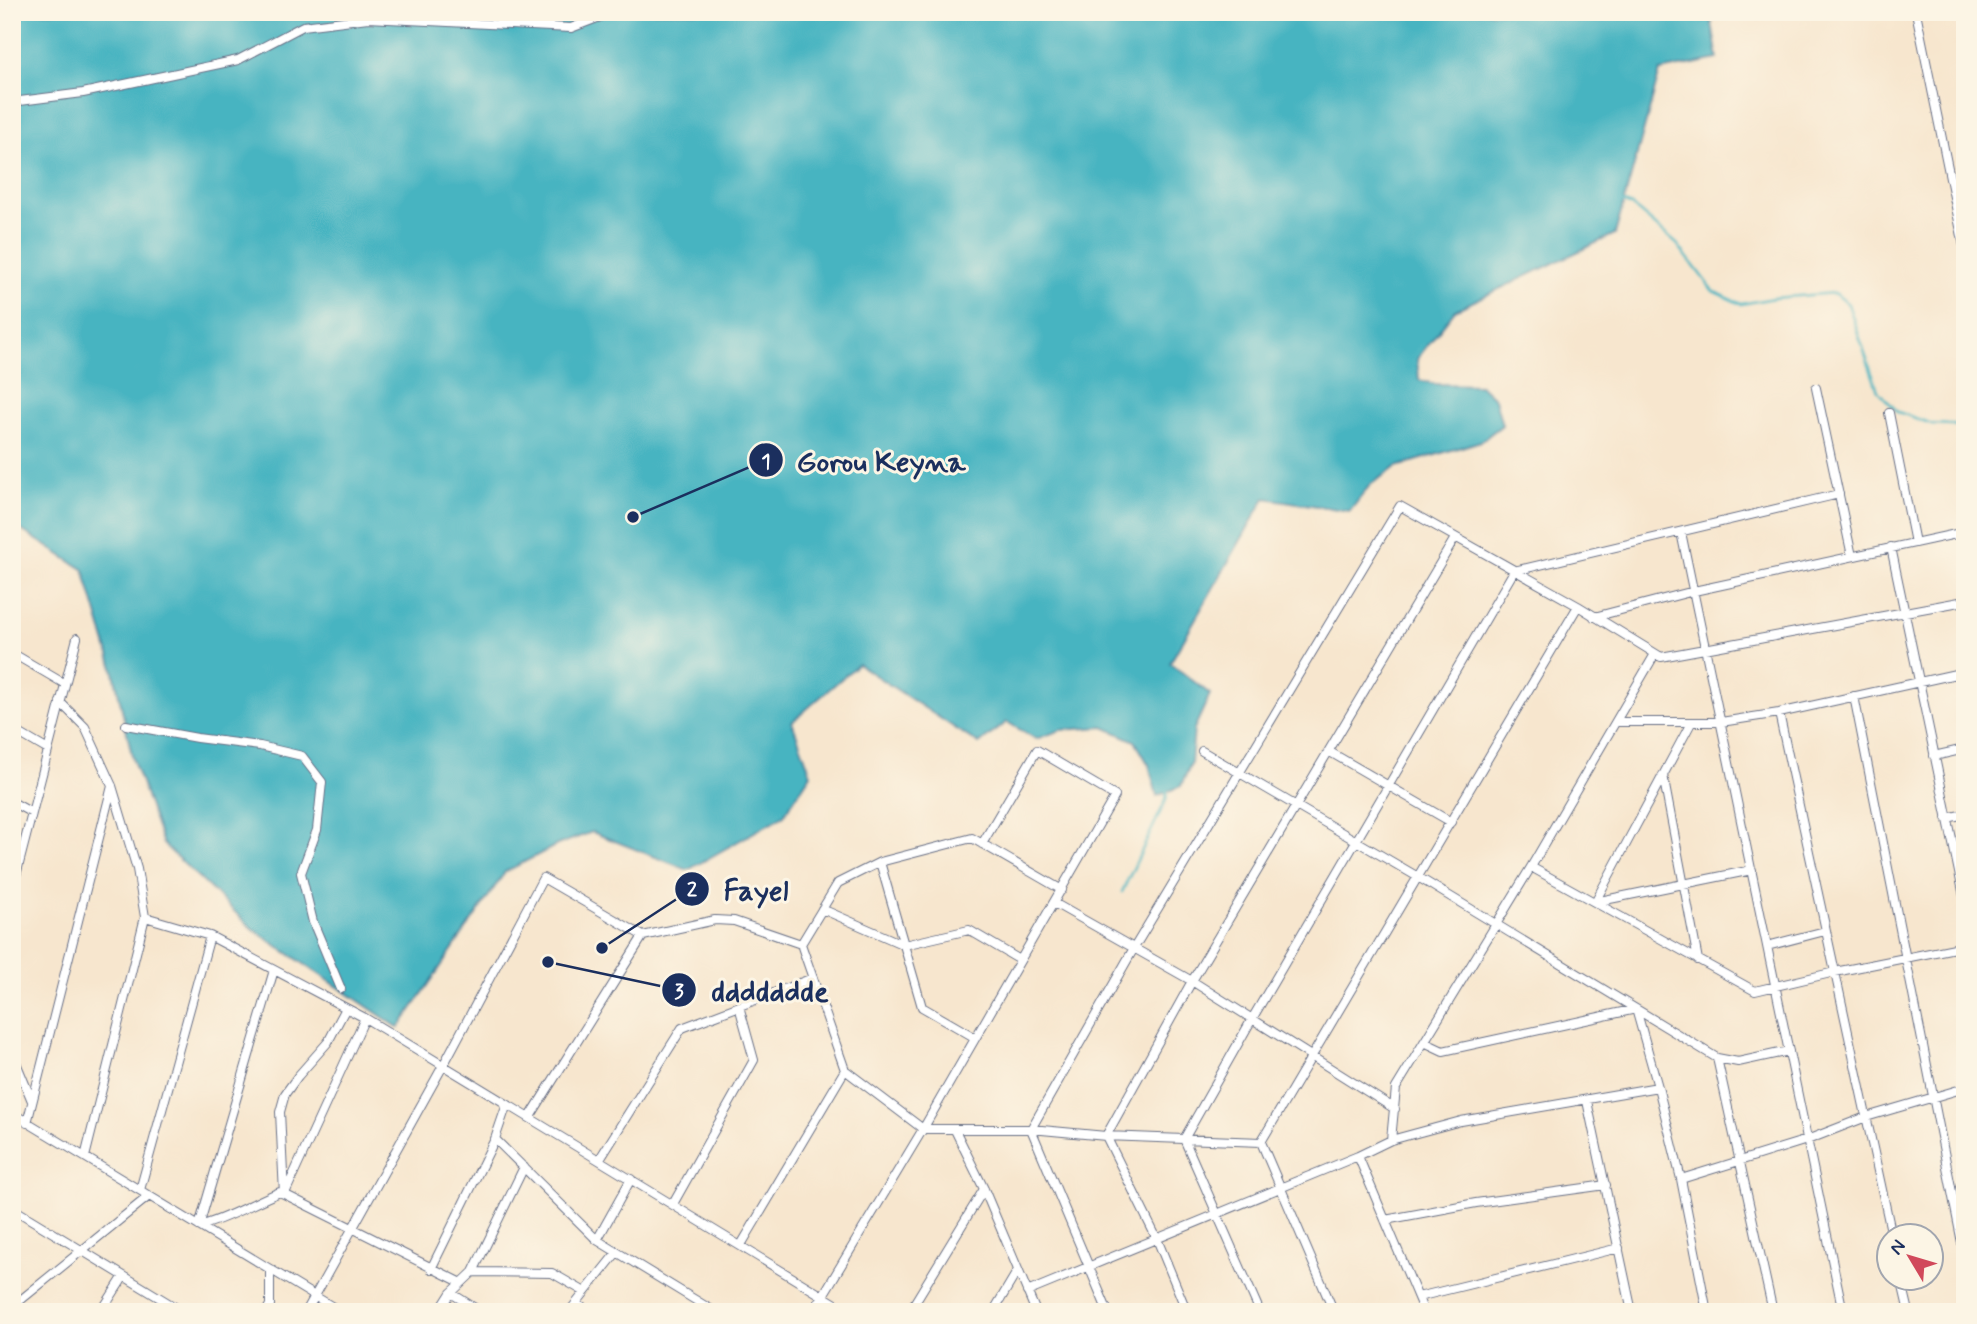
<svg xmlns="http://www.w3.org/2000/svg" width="1977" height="1324" viewBox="0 0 1977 1324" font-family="Mynerve,sans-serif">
<rect width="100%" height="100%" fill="#fcf5e5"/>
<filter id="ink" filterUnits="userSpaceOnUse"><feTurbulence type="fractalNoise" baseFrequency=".0143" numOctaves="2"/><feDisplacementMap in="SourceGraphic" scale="14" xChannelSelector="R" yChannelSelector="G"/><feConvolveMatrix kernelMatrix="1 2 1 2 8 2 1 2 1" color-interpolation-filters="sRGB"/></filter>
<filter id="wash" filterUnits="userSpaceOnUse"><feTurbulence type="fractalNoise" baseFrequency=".00686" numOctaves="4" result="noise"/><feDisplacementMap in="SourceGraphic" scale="28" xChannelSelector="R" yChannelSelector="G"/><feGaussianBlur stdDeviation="1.57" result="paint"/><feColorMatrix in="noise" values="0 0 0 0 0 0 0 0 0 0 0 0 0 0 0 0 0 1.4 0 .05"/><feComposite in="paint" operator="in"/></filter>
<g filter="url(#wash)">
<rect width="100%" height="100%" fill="#f7e6ce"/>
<!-- water -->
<path fill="#46b4c1" stroke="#307290" stroke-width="2" d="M12,12H1710L1718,59L1660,71L1615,234L1455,310L1417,359L1419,380L1435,384L1480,385L1495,399L1502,425L1481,441L1396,467L1370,485L1350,511L1265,498L1170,663L1210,694L1194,729L1191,763L1181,786L1157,796L1149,765L1135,741L1104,727L1061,730L1036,739L1007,722L979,744L858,664L792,722L811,774L784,815L688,870L592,832L557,845L505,872L399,1028L254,930L163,844L133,760L113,668L84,570L12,524Z"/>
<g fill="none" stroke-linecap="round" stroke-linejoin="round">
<!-- stream -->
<path stroke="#46b4c1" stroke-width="2.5" d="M1622,202L1632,206L1677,244L1713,291L1741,304L1774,298L1835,293L1848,304L1878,391L1898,412L1932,424L1953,425L1965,429
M1122,892L1166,800L1167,790"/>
</g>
</g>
<g filter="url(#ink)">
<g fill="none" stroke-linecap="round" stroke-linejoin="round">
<defs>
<path id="street" d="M1916,12L1965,251
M12,102L83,93L238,60L303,26L368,18L571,28L613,12
M1816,388L1852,556
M1889,413L1915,543
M1681,532L1843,1312
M1891,547L1965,901
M1594,617L1694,591L1965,532
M12,653L65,684
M1854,696L1965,1258
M60,702L85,727L112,786L137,869L145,917L210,936L365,1018L849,1312
M1779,713L1892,1236
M1617,722H1721L1779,713L1965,672
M126,725L197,738L260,746L302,756L322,782L317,830L301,873L313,922L341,989
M12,729L48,750
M1202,751L1418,877L1717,1058L1773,1312
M1330,752L1451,822
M1934,756L1965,749
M1663,775L1698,960
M12,802L32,813
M1947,818L1965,814
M1531,867L1755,991L1835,972L1965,946
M12,891L77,638
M1595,902L1691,723
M1595,902L1752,870
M1054,903L1192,981L1395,1109
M822,909L904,945L969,930L1020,960
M801,944L845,1070L923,1129H1031L1106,1136L1261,1142
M801,944L838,883L880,862
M1767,946L1825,931
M974,1037L922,1007L880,862L972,838L1062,890
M1424,1042L1443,1051L1636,1009L1658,1087L1681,1179L1707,1312
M12,1053L32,1101
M1717,1058L1738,1062L1789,1051
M1587,1101L1632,1312
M12,1113L341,1312
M530,1117L643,936
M27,1123L112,786
M955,1130L984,1189L1036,1312
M495,1139L597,1240L715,1312
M1391,1140L1396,1088L1531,867L1655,654
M1261,1142L1578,606
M1261,1142L1334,1312
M1358,1156L1424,1312
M85,1157L145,917
M599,1160L682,1028L813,978
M1681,1179L1807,1140L1866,1117L1965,1088
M140,1190L210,936
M286,1191L365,1018
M284,1194L280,1112L285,1094L298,1076L328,1042L346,1008
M673,1204L754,1060L739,1006
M12,1208L183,1312
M1385,1220L1476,1203L1606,1185
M199,1226C228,1219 252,1203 280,1192L460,1282
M199,1226L274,970
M597,1240L631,1179
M741,1245L845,1070
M431,1269L495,1139L507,1104
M473,1272L552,1273L585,1292
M1901,1278L1909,1312
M1027,1292L1358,1156L1391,1140L1461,1121L1658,1087
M451,1293L481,1312
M1418,1297L1619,1248
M576,1303L589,1312
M12,1307L149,1196
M101,1312L124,1276
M266,1312L270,1305V1269
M306,1312L444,1064L543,878L643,936L715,920L734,921L801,944
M439,1312L451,1293L473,1272L524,1167
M569,1312L617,1252
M813,1312L923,1129L1115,796L1037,750L982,844
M909,1312L984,1189
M993,1312L1018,1270
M1108,1312L1031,1129L1134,948L1400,506L1578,606L1661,657L1965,601
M1187,1312L1157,1239L1106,1136L1192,981L1455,538
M1260,1312L1184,1139L1252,1019L1514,571L1839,494"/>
</defs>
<!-- street casing -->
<use href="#street" stroke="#686f85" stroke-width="10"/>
<!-- street -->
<use href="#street" stroke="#fff" stroke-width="8"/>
</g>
</g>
<!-- callouts -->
<path fill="none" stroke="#1b2f5e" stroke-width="2.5" d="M633 517L766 460M602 948L692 889M548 962L679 990"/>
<g fill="#1b2f5e" stroke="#fcf5e5" stroke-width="2.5">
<circle cx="633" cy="517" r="7"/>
<circle cx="602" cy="948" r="7"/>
<circle cx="548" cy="962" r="7"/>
<circle cx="766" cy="460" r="18"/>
<circle cx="692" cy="889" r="18"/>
<circle cx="679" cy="990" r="18"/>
</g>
<g font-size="21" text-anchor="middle" font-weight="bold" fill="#fff">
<text x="766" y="468">1</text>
<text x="692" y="896">2</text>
<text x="679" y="998">3</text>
</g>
<g font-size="30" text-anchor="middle" font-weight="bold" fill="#1b2f5e" stroke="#fcf5e5" stroke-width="6" stroke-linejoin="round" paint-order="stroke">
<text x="881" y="471">Gorou Keyna</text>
<text x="756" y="900">Fayel</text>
<text x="770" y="1001">ddddddde</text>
</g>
<!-- margin -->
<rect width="1977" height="1324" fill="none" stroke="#fcf5e5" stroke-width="42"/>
<!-- north arrow -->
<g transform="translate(1910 1257) rotate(308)"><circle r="33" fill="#fcf5e5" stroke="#a2a6af" stroke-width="2"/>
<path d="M0-5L12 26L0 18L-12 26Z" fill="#d1495b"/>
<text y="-10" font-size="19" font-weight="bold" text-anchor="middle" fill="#1b2f5e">N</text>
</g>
</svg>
